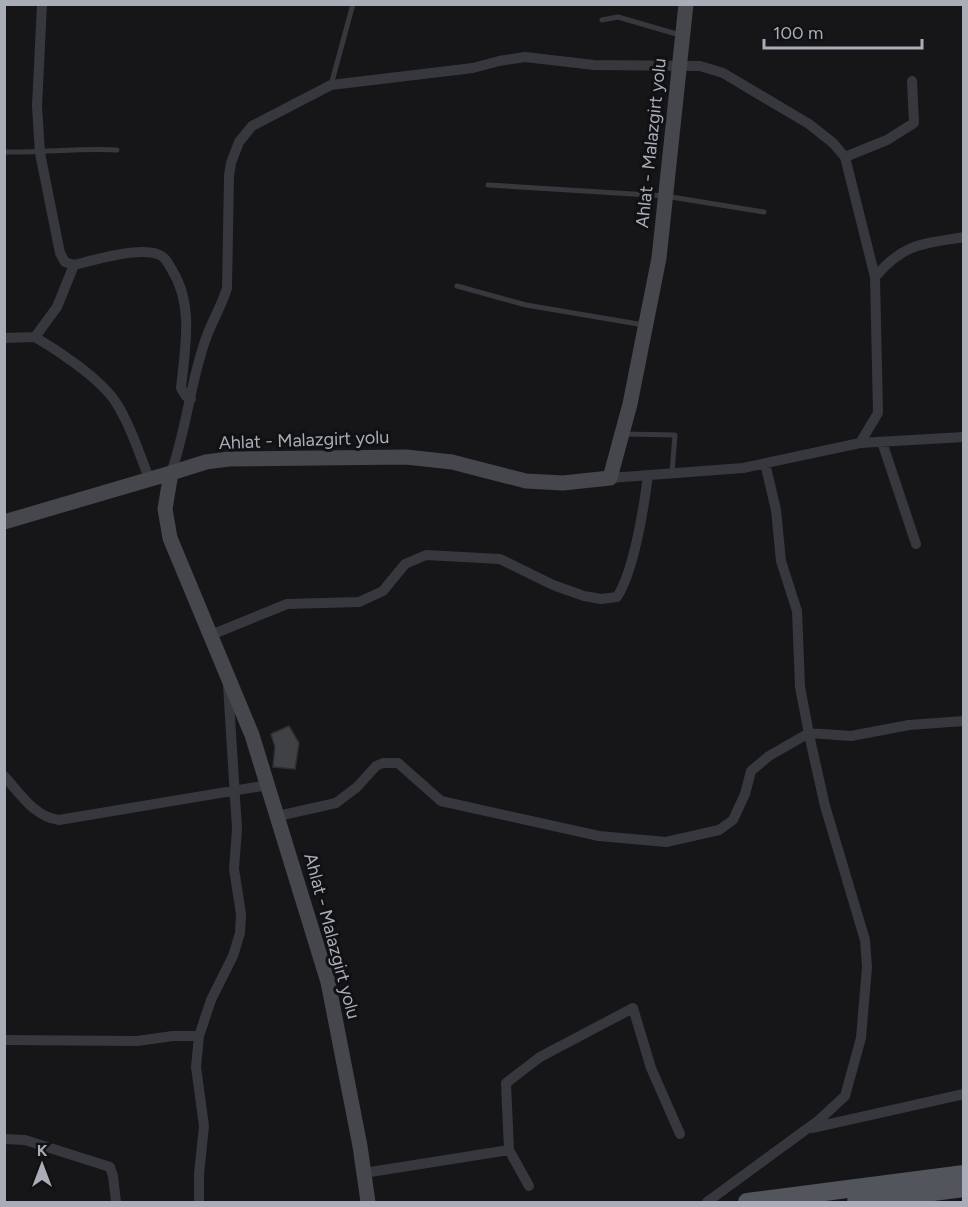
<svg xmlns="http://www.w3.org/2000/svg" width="968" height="1207" viewBox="0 0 968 1207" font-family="Figtree,sans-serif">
<rect width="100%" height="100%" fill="#161618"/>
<!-- building -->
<path fill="#404145" stroke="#303034" stroke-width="1.5" d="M289,726L299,743L295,769L273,767L275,747L271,734Z"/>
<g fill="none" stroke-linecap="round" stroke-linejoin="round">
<!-- lane -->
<path stroke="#37383d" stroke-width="5" d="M602,20L618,17L680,35
M331,85L353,4
M4,152C42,153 79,148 117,150
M488,185L665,196L764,212
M457,286L526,305L644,325
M625,434L675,435L672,473"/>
<!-- street -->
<path stroke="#37383d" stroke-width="10" d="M42,4L37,106L40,153L60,253L65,262L74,265
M875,277C904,243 922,244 964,237
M35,337C59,351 99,378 115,401C130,424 139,453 149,478
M4,338L35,337L57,307L74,265C94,260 137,247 157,254C165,256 168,263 172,270C194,305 185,349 181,388L186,396L191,399
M882,442L916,544
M860,443L878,413L875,277L845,157L887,140L914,123L912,81
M171,473C186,431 190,386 204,344C210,324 221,308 227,288L229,176L231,163L239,142L252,126L331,85L473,68L499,61L525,57L594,65L700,66L723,73L809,124L833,143L845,157
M610,478L743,468L860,443L964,437
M211,635L287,604L359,602L383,591L405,564L426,555L500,559L553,585L584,596L601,599L617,597C634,571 644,507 648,475
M4,776C20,793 34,817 59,820L268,785
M278,816L336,803L357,787L376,766L383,763H398L441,801L599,836L666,842L719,830L733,820L745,794L751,771L769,756L809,733L851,736L909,725L964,721
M4,1040L137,1041L173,1036H199
M812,1128L964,1094
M4,1139L25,1140L110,1167L113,1176L116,1202
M364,1173L509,1150
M529,1186L509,1150L506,1083L540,1057L633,1008L651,1068L680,1134
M199,1202V1174L204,1126L196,1067L199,1036L211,1000L233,956L240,933L241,914L234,869L237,829L228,685
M707,1202L819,1120L845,1096L861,1038L867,967L865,940L825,806L810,739L800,687L797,611L781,561L776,510L765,463"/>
<!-- secondary -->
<path stroke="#45474d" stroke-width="15" d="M4,522L171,473
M368,1202L360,1146L328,982L252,735L170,538L165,509L171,473L206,462L229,459L406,457L452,462L526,481L563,483L610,478L630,404L659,258L686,4"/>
<!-- primary -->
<path stroke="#53555c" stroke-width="18" d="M747,1202L964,1174
M856,1202L964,1188"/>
</g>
<g text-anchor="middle" stroke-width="6" stroke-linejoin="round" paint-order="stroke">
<!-- street labels -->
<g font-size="18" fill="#a8adb8" stroke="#111113">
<text transform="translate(651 143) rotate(-84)" y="6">Ahlat - Malazgirt yolu</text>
<text transform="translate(304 440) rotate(-2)" y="6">Ahlat - Malazgirt yolu</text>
<text transform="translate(332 936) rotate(75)" y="6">Ahlat - Malazgirt yolu</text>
</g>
</g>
<!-- border -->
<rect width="968" height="1207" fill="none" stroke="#a8adb8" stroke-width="12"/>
<!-- north arrow -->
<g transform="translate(42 1165)" stroke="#111113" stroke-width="4.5" paint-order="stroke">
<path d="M0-4.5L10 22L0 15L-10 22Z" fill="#a8adb8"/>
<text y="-9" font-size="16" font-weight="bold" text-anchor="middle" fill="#a8adb8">K</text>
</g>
<!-- scale -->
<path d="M764 39v9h158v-9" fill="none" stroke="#a8adb8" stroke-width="3"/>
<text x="773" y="39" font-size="18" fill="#a8adb8" stroke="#111113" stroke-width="4.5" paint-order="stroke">100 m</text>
</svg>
